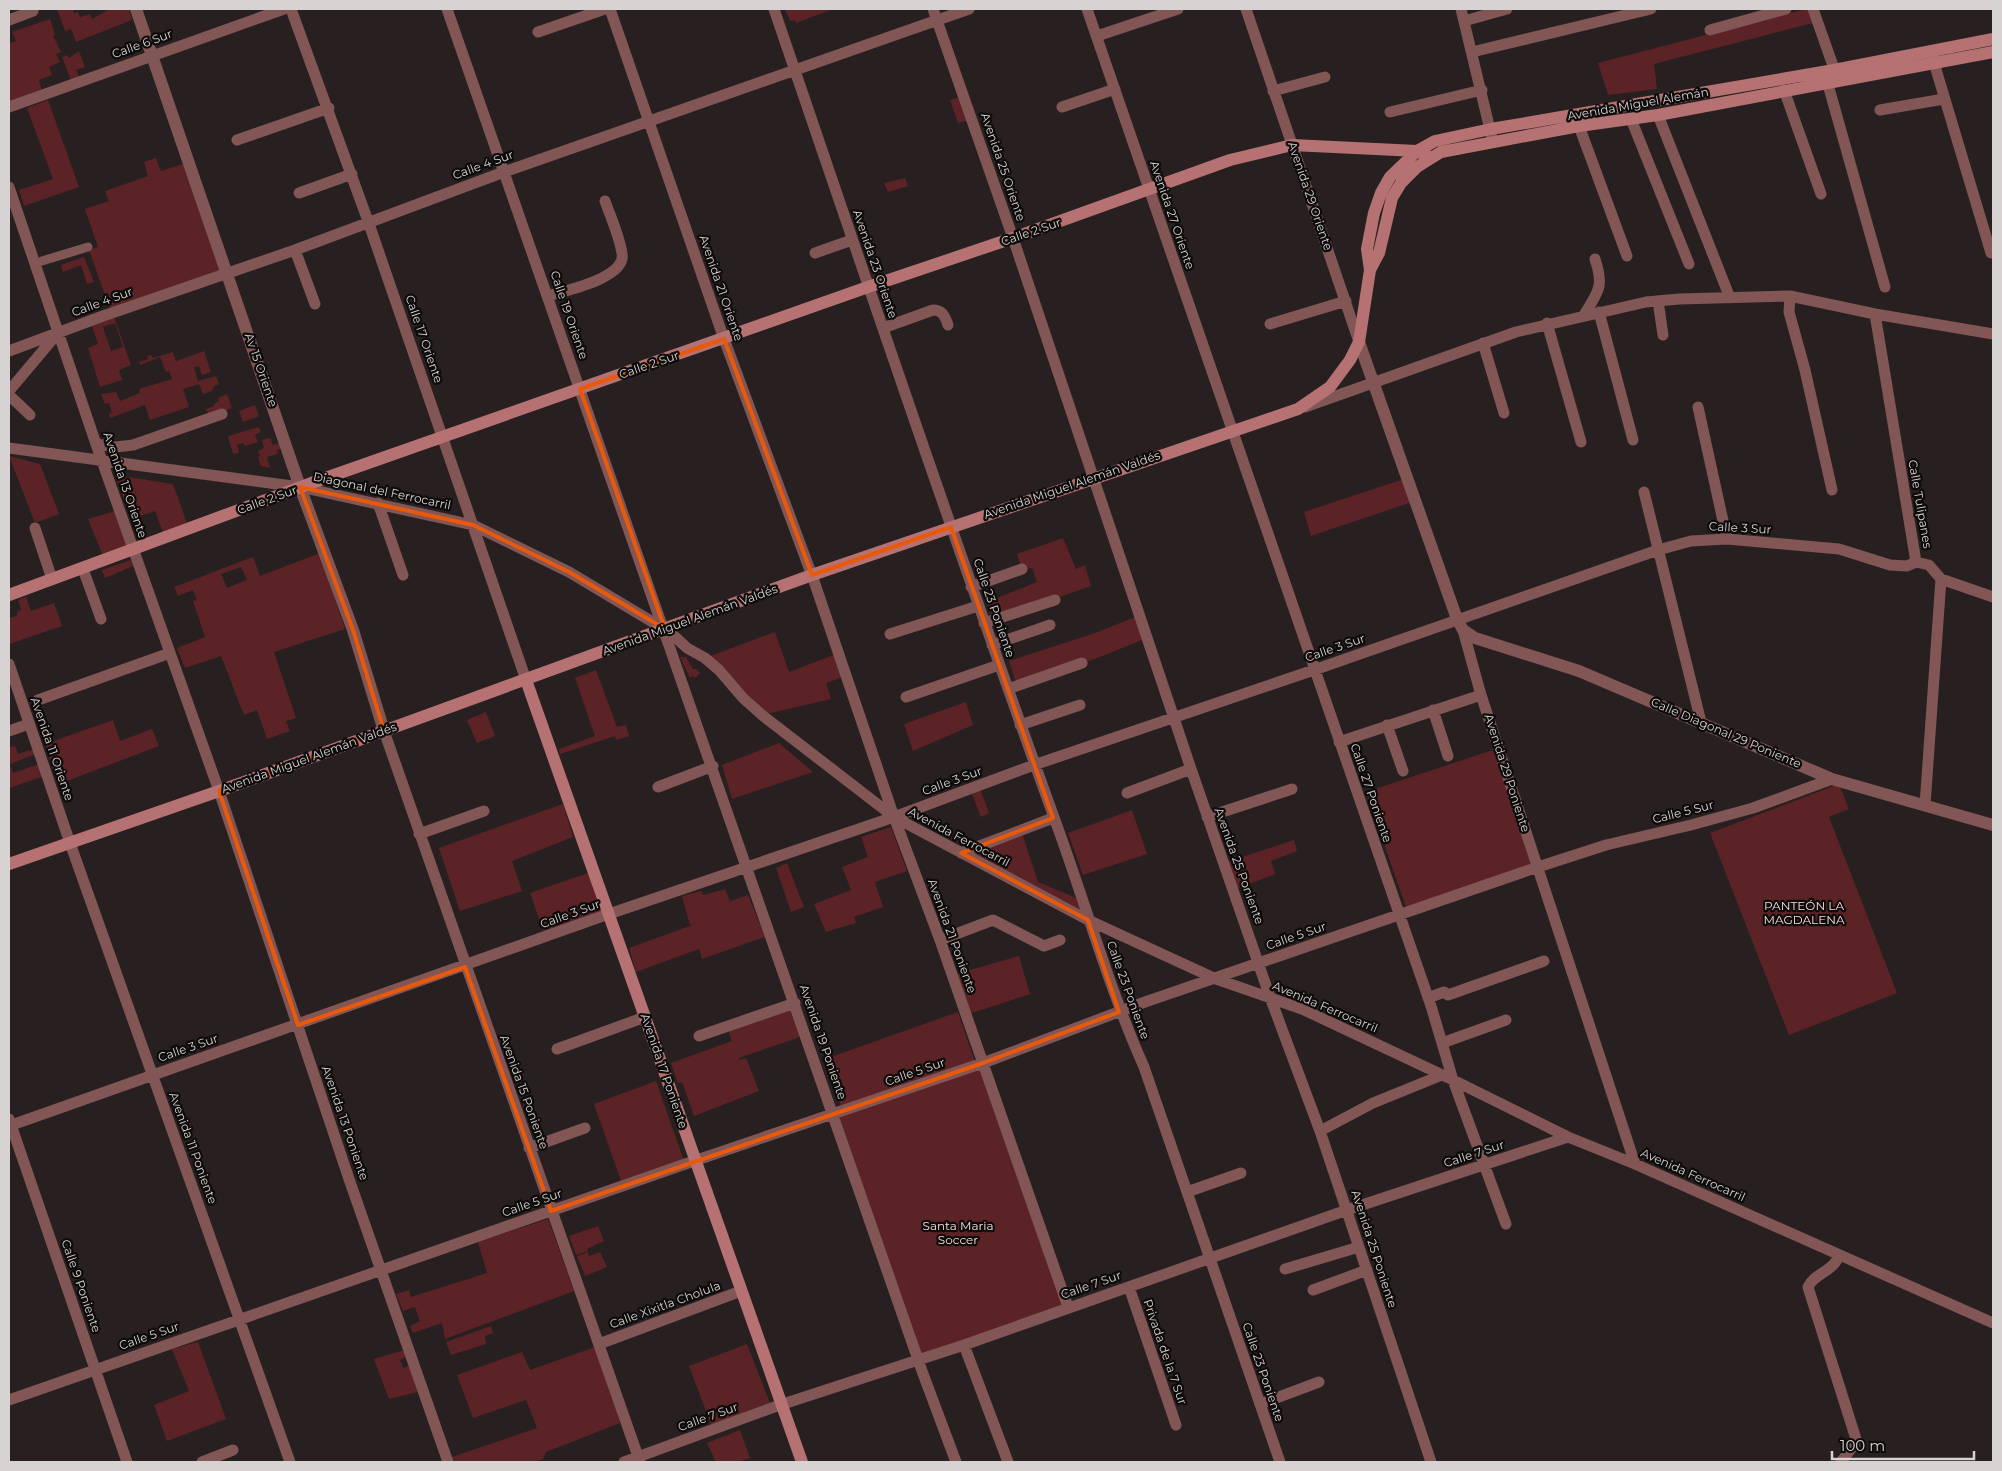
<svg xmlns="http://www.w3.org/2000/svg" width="2002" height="1471" viewBox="0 0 2002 1471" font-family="Montserrat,sans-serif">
<rect width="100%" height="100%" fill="#282020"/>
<!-- green -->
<path fill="#5b2325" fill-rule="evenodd" d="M57,9H78L73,11L74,13L78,12L80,17L90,14L92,19L110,9H129L132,20L76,42L71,29L65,31Z
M785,9H833L796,23L795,20L790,21Z
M1806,9H1808L1813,23L1654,64L1657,89L1608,95L1598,63Z
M50,19L55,35L53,36L61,52L56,54L60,62L49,67L52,75L39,80L42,91L9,103V40L11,43L16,41L12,32Z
M79,51L85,67L76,70L79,76L71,80L62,57L67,55L69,58Z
M960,97L969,120L958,123L950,100Z
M48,100L79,187L24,206L19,190L53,179L27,108Z
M156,158L161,171L183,164L220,271L110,309L89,250L98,247L85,209L109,201L105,191L148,176L144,162Z
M905,178L908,186L888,192L884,183Z
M84,257L94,282L87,284L81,265L63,272L61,265Z
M114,317L131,365L119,370L122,380L100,387L88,348L98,344L92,326ZM115,323L123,347L111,351L103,327Z
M204,351L211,372L202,375L199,366L194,367L198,381L216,376L219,384L214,386L212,391L203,394L199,384L183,389L189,407L150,420L145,405L110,418L109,414L112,412L109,403L105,404L101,394L116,392L120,401L140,393L139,389L172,379L169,371L166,372L160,357L140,365L139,362L148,359L147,356L151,355L153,358L173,352L176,361Z
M227,394L232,408L210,416L206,409L214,406V404L219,401L218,398Z
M255,405L259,416L243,422L239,411Z
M259,427L261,432L255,435L258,442L245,446L243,443L237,445L239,453L233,454L228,436Z
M270,438L273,445L282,442L284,448L277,450L278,454L267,457L270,468L261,466L258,457L260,456L258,451L264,448L262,440Z
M9,456L40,464L59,514L35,523Z
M115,475L173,484L188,526L164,535L155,511L131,519Z
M1407,478L1415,501L1311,536L1304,512Z
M115,511L128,548L103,556L88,519Z
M1063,538L1076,569L1085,565L1091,586L994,620L987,602L1037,582L1032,568L1022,569L1017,554Z
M320,553L345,629L274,652L296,718L286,721L290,731L267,739L257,710L244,715L221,656L185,668L177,648L205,637L193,601L197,600L193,590L178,596L174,587L253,557L260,576ZM241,567L247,580L227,588L221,574Z
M131,560L133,566L105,578L102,570Z
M26,597L31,611L54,603L62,626L9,644V618L17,616V613L21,609L18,600Z
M1140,615L1147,638L1100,657L1017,686L1009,661L1095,633Z
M775,632L789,672L839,653L846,676L826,683L831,699L762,715L705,658Z
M680,657H686L693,669H697L700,673L695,678L692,676L690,678Z
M596,670L617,727L626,725L629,736L616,740L615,736L560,754L559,749L595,736L575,678Z
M966,702L973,725L913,751L904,724Z
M486,712L495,736L477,743L467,720Z
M113,720L120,741L152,729L159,746L59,784L45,744Z
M779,743L813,772L732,799L722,765Z
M15,746L18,754L34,749L36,754L10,764L13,773L39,764L44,776L9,788V747Z
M1499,748L1537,864L1406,907L1366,792Z
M1839,784L1849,809L1829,817L1897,993L1789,1035L1710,833Z
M979,786L989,813L981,817L970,789Z
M563,804L573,837L512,861L522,891L460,911L439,848Z
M1132,810L1147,854L1083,875L1068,833Z
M891,827L907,871L875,882L883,907L854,917L856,923L826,932L814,904L851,890L842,867L868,857L861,837Z
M1021,830L1038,882L1081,900L1088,920L961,853Z
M1294,840L1297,851L1271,861L1275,874L1233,890L1224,863Z
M787,863L804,907L791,912L776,868Z
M588,873L602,913L544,933L530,893Z
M725,889L730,901L748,895L765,937L702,959L699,949L636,972L629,948L695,924L690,925L682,896L701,891L703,895Z
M1019,956L1030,994L966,1015L952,975Z
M789,1007L800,1037L739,1058V1060L746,1058L759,1091L694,1116L682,1082L678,1083L671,1063L732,1041L727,1027Z
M958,1012L975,1062L841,1107L825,1059Z
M983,1063L1068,1307L919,1360L834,1115Z
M656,1081L684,1161L621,1181L594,1104Z
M548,1219L574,1291L445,1339L442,1323L413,1333L410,1326L420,1321L415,1307L403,1311L396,1294L409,1290L411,1297L487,1273L478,1242Z
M598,1226L604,1241L587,1249L588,1251L576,1255L569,1236Z
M588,1252L589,1256L600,1252L607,1267L585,1276L577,1256Z
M491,1326L493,1333L485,1336L486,1344L451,1355L446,1342Z
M198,1342L226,1419L167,1441L154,1405L189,1391L172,1349Z
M747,1344L771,1406L712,1427L689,1366Z
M598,1346L620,1423L546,1452L543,1459L535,1462H454L452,1457L537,1428L526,1400L473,1418L457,1375L522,1352L530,1370Z
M404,1350L406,1357L400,1360L403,1368L409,1366L418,1392L389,1399L374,1359Z
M740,1430L750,1458L737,1462H716L707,1443Z"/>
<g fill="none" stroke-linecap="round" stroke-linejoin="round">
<!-- pedestrian -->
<path stroke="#815655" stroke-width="9" d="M42,261L88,247"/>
<!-- minor -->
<path stroke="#815655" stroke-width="11" d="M291,9L368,221L526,680
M447,9L922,1371L956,1462
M610,9L724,339L814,581L894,817L940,940L1068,1307
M774,9C868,285 961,560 1060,834C1088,912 1110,991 1144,1067L1280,1462
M933,9L1013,238L1191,769L1270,997L1320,1131L1431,1462
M1087,9L1431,1006L1453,1080L1506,1224
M1246,9L1359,342
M1461,9L1492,138
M1813,9L1837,77
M9,20L33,11
M1464,21L1507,9
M1710,30L1786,9
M538,32L605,9
M1097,36L1178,9
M1472,52L1651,9
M1932,56L1991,253
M1825,74L1885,287
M1784,90L1821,194
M1273,91L1325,77
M9,107L284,9
M1062,107L1115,89
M1880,110L1944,99
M1390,112L1482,90
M1658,115L1730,298
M1631,119L1689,264
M1579,126L1627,256
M237,140L329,108
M9,187L96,444L219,791L349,1179L448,1462
M299,193L352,174
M295,250L315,304
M815,253L852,240
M548,296C567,290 627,278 622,253C619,235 611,218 605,201
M1790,296L1789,312L1805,370L1832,490
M1658,301L1663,335
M1599,312L1633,440
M1875,314L1916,562
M1584,315C1599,291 1604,286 1595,259
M1547,323L1581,442
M1270,324L1346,301
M883,328L933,310C943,310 945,317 948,325
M1483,343L1504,413
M9,351L103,316L295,250L504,172L969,9
M9,391L57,334
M9,395L30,415
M1305,407L1516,332L1646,302L1679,299L1790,296L1875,314L1993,334
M1698,407L1727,539
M96,444L116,447L133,445L222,414
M9,448L300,487L473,525L569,572L671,633L687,648L705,658L719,670L743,698L762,715L894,817L1088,920L1216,979L1302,1009L1453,1080L1568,1137L1635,1164L1993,1323
M1644,492L1701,722
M378,503L403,575
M35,528L52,579
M1916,562L1929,565L1941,579L1925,805
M83,569L101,619
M1941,579L1993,597
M971,587L1022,569
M984,623L1055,600
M1463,630L1481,695L1635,1164
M890,634L978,606
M992,645L1050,625
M9,664L70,843L290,1462
M1008,689L1082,663
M906,697L999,665
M38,700L170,653
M1433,710L1448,756
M1020,725L1080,705
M1387,725L1403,771
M9,731L29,724
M384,731L640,1462
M1339,742L1481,695
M658,787L713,766
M1127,793L1191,769
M1207,817L1292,789
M419,834L484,811
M961,853L1053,818
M940,940L993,920L1044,946L1060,940
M1428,998L1444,992L1448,995L1544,961
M699,1036L795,1003
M1442,1043L1506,1020
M557,1049L645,1017
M9,1119L127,1462
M9,1126L603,916L894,817L1034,765L1314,670L1658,550L1691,541L1727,539L1839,549L1890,565L1907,566L1916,562
M1320,1131L1373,1103L1442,1075
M529,1148L585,1128
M1187,1192L1241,1173
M1839,1255C1834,1272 1815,1272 1808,1287L1856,1439L1854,1445L1841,1462
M1285,1269L1359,1247
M1129,1287L1176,1425
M1313,1290L1367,1270
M599,1344L741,1291
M964,1345L1008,1462
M9,1400L691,1162L983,1063L1145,1002L1538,867L1606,845L1691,825L1753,808L1832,779
M1260,1404L1319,1382
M202,1462L233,1450
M624,1462L777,1406L964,1345L1347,1210L1568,1137"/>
<!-- tertiary -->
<path stroke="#815655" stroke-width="12" d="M136,9L300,487L353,630L384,731
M1359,342L1457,619L1463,630L1475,638L1579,671L1832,779L1993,825"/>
<!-- secondary -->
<path stroke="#b67272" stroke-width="12" d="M1370,270L1379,253L1392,198L1401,183L1417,167L1441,152L1579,126L1658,115L1993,52
M9,595L317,481L868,287L1013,238L1230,160L1292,145L1417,151L1430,157
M526,680L802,1462
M9,864L219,791L812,575L1298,409L1330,387L1350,360L1359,342L1370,270L1367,249L1374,213L1381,193L1390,177L1417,151L1435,141L1491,129L1834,70L1993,39"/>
</g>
<!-- marked area -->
<path fill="none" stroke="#e8590c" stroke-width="4" stroke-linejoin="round" d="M724,339L812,575L951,527L1053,818L961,853L1088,920L1119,1012L983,1063L551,1211L465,967L298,1025L219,791L384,731L353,630L300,487L473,525L569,572L665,629L580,389Z"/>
<g text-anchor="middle" stroke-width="4.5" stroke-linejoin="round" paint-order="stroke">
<!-- street labels -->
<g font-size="12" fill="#d8d3d3" stroke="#0e0b0b">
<text transform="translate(142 44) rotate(-20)" y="4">Calle 6 Sur</text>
<text transform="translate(1638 104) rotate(-10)" y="4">Avenida Miguel Alemán</text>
<text transform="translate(483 165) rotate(-20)" y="4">Calle 4 Sur</text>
<text transform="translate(1003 167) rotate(71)" y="4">Avenida 25 Oriente</text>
<text transform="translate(1310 196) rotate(71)" y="4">Avenida 29 Oriente</text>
<text transform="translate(1172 215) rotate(71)" y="4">Avenida 27 Oriente</text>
<text transform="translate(1031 232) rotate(-19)" y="4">Calle 2 Sur</text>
<text transform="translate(875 264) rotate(71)" y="4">Avenida 23 Oriente</text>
<text transform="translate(721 288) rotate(71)" y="4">Avenida 21 Oriente</text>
<text transform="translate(102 302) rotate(-20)" y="4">Calle 4 Sur</text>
<text transform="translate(569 315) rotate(71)" y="4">Calle 19 Oriente</text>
<text transform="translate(424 339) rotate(71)" y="4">Calle 17 Oriente</text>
<text transform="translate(649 365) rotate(-19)" y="4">Calle 2 Sur</text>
<text transform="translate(261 370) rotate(71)" y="4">Av 15 Oriente</text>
<text transform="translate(125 485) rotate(71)" y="4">Avenida 13 Oriente</text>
<text transform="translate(1072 485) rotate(-19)" y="4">Avenida Miguel Alemán Valdés</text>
<text transform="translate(382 491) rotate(12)" y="4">Diagonal del Ferrocarril</text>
<text transform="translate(267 500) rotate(-20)" y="4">Calle 2 Sur</text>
<text transform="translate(1920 504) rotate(80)" y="4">Calle Tulipanes</text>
<text transform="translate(1740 528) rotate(3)" y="4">Calle 3 Sur</text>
<text transform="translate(994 608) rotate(71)" y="4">Calle 23 Poniente</text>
<text transform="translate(690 620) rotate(-20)" y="4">Avenida Miguel Alemán Valdés</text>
<text transform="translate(1335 648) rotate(-19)" y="4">Calle 3 Sur</text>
<text transform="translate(1726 733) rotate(23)" y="4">Calle Diagonal 29 Poniente</text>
<text transform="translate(52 749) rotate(71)" y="4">Avenida 11 Oriente</text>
<text transform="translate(309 758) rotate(-20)" y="4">Avenida Miguel Alemán Valdés</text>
<text transform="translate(1507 773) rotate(72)" y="4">Avenida 29 Poniente</text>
<text transform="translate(952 781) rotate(-20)" y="4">Calle 3 Sur</text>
<text transform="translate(1371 793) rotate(71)" y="4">Calle 27 Poniente</text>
<text transform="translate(1683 812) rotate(-14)" y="4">Calle 5 Sur</text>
<text transform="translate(959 837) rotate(28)" y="4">Avenida Ferrocarril</text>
<text transform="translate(1239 866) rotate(70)" y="4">Avenida 25 Poniente</text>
<text transform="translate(570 914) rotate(-20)" y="4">Calle 3 Sur</text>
<text transform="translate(952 936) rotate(70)" y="4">Avenida 21 Poniente</text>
<text transform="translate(1296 936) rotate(-19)" y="4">Calle 5 Sur</text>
<text transform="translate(1128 990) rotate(70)" y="4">Calle 23 Poniente</text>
<text transform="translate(1325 1007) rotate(23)" y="4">Avenida Ferrocarril</text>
<text transform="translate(823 1042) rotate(71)" y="4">Avenida 19 Poniente</text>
<text transform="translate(188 1048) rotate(-19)" y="4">Calle 3 Sur</text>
<text transform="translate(664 1071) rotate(71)" y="4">Avenida 17 Poniente</text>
<text transform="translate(915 1072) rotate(-19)" y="4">Calle 5 Sur</text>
<text transform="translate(524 1092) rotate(70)" y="4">Avenida 15 Poniente</text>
<text transform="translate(345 1123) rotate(71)" y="4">Avenida 13 Poniente</text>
<text transform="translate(193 1148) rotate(70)" y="4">Avenida 11 Poniente</text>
<text transform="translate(1474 1154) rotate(-18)" y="4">Calle 7 Sur</text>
<text transform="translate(1693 1175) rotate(24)" y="4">Avenida Ferrocarril</text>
<text transform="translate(532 1203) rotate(-19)" y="4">Calle 5 Sur</text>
<text transform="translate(1374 1249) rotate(72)" y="4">Avenida 25 Poniente</text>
<text transform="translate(1091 1285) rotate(-19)" y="4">Calle 7 Sur</text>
<text transform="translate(81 1286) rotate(71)" y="4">Calle 9 Poniente</text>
<text transform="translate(665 1305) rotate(-20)" y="4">Calle Xixitla Cholula</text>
<text transform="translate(149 1336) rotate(-19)" y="4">Calle 5 Sur</text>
<text transform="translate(1165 1352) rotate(71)" y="4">Privada de la 7 Sur</text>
<text transform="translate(1263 1372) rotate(71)" y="4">Calle 23 Poniente</text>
<text transform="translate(708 1417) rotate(-20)" y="4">Calle 7 Sur</text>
</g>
<!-- park labels -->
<g font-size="12" fill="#f8dcdb" stroke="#0e0b0b">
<text x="1804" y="910">PANTEÓN LA<tspan x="1804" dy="14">MAGDALENA</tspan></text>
<text x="958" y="1230">Santa Maria<tspan x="958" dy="14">Soccer</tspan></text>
</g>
</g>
<!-- border -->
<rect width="2002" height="1471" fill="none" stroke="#d8d3d3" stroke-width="20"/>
<!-- scale -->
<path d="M1832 1451v8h142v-8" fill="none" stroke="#d8d3d3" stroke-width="2.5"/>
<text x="1840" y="1451" font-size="15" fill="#d8d3d3" stroke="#0e0b0b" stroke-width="4" paint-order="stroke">100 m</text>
</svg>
